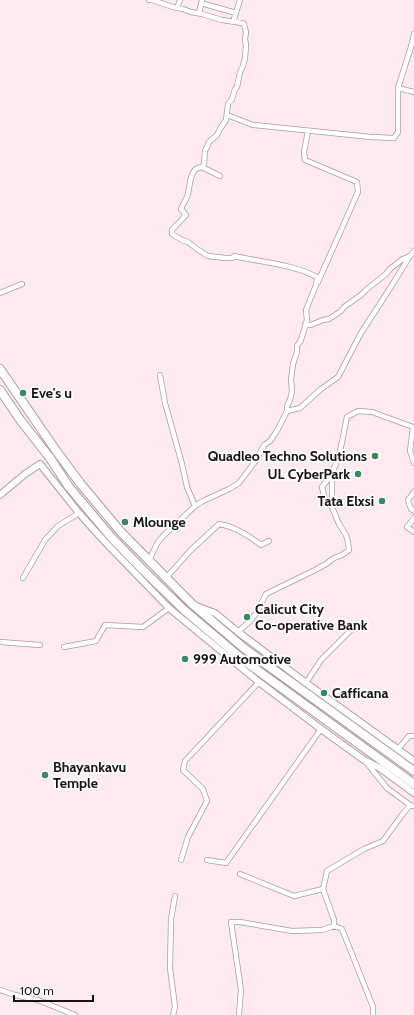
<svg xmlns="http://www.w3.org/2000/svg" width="414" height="1015" viewBox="0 0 414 1015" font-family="Cabin,sans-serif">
<rect width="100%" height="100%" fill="#feeaf0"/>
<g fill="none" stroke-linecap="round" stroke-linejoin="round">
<defs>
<path id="street" d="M149,0H152L173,7L183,9L191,12L202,14L222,20L242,23L244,24L246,32L245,39L246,45L245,58L243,66L240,72L237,87L235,89L232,99L228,104L226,120L220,129L217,135L209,142L207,147L205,151L204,164L202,167C202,167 197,168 196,169C189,174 190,189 187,197C185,201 183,204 181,209L186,215L172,230V234L182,240L188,242L197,249L208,256L225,258H232L234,256C261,262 292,264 317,277L316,285L306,310L307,320L301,340L297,346V352L293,364L291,380L292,391L290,400L287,406V411L277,431L270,441L264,445L257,459L239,483L229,489L203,501L195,506L164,535L158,542L149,560
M201,3L236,13
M177,8L180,0
M199,13L202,0
M233,22L240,0
M414,34L411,47L398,88L414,92
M227,115L253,125L371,137L394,138L398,132V88
M308,131L304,152L305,160L357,182L358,192L318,282
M202,167L220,176
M0,293L22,284
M305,325H311L323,320L329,319L341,311L344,307L361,295L367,289L386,274L391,268L403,259L410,256L414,251
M160,375L165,403L182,464L187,487L195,506
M287,411L300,408L321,389L338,377L361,333L387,293L410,256
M414,492L408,500L411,509L414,511
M332,507V475
M414,518L407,527L414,532
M23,578L45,540L58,526L79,513
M166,578L190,551L219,524C234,526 248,535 261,545L269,541
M238,632L251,620L257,612L266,594L315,570L326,564L334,558L342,555L349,550L348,542L346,535L339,524L332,507L325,500L322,487C341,465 341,443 347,417L358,411L372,412L413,427L410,451L414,463
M0,642L40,645
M64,647L96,641L105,625L143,627L169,608
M306,683L321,660L350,631
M398,749L409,736H414
M366,762L387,788L410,805L414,806
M181,860L188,837L207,801L203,789L183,770L185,761L259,682
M207,860L226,863L321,729
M240,874L294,896L323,889
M334,926L342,929L373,1007V1015
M0,990L15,995L38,1000L75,1015
M173,1015L175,1007L170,968L171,919L175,896
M239,1015L241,990L231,922H240L292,931L322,930L334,926V920L323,889L327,871L364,849L383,841L402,815L410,805"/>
<path id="secondary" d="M0,495L25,474L40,464L79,513L105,542L169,608L259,682L321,729L364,760L380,768L414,793
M196,606L215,613L238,632L306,683L414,761"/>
<path id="highway" d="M0,369L57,452L80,483L120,531L191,603L245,649L414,771
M0,390L21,421L50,458L69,487L111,537L143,570L184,610L242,659L414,784"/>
</defs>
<!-- street casing -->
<use href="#street" stroke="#b099a0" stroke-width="6"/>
<!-- secondary casing -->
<use href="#secondary" stroke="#b099a0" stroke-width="8"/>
<!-- highway casing -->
<use href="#highway" stroke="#b099a0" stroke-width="10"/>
<!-- street -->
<use href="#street" stroke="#fff" stroke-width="4.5"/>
<!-- secondary -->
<use href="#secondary" stroke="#fff" stroke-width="6"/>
<!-- highway -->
<use href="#highway" stroke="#fff" stroke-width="8"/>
</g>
<!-- markers -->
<g fill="#368a5c" stroke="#fff" stroke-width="1.5">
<circle cx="23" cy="393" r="4"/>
<circle cx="375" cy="456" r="4"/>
<circle cx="358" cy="474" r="4"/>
<circle cx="382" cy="501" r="4"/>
<circle cx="125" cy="522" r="4"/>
<circle cx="247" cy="617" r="4"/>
<circle cx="185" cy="659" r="4"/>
<circle cx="324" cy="693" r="4"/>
<circle cx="45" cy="775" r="4"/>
</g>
<g text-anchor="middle" stroke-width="3.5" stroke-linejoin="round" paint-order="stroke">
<!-- poi labels -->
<g font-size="14" font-weight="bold" fill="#191113" stroke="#fff" text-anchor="start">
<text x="31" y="398">Eve's u</text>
<text x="367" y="461" text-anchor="end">Quadleo Techno Solutions</text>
<text x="350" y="479" text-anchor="end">UL CyberPark</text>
<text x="374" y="506" text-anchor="end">Tata Elxsi</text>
<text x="133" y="527">Mlounge</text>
<text x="255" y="614">Calicut City<tspan x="255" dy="16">Co-operative Bank</tspan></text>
<text x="193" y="664">999 Automotive</text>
<text x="332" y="698">Cafficana</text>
<text x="53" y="772">Bhayankavu<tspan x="53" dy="16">Temple</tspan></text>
</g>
</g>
<!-- scale -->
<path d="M14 995v6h79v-6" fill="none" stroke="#191113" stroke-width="2"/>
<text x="20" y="995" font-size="12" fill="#191113" stroke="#ffffff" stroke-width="3" paint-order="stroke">100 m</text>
</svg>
